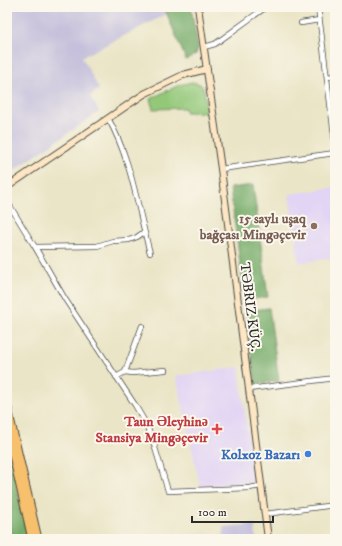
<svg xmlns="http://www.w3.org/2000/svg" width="342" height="546" viewBox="0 0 342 546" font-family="'IM FELL DW Pica',serif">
<rect width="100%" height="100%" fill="#fbf7ec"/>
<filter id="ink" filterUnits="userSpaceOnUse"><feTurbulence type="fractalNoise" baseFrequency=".025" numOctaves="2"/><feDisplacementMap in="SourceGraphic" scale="8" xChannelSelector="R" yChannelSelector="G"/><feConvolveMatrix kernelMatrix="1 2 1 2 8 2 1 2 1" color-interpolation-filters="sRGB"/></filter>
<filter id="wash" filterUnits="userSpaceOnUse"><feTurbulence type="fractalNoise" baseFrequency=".012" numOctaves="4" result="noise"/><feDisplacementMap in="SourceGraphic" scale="16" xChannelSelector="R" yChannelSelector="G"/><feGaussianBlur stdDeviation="0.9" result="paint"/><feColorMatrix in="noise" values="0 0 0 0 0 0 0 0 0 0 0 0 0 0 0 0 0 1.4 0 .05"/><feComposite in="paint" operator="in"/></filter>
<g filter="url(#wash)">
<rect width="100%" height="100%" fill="#eae5c6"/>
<!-- built -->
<path fill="#e1d4f4" d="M335,187V257L299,263L289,194Z
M239,367L254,482L200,486L176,376Z"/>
<!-- industrial -->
<path fill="#c5c0db" d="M7,7H164L167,14L82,57L99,89L90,96L99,112L7,175Z
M255,524L256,539H224L223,527Z"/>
<!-- green -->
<path fill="#93c879" stroke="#5f7a52" d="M192,82L200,84L204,90L208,113L185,112V108L153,109L150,99L179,85Z"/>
<!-- forest -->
<path fill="#76ac69" stroke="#506c4a" d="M164,7H191L198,48L196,54L186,60Z
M253,185L268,297L245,300L230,188Z
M269,308L279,381L255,384L246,311Z
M8,446L28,539H11L7,516Z"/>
</g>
<g filter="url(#ink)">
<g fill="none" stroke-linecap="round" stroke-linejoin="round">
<defs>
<path id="street" d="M318,7L335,143
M301,23L319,20
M204,47L215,44L266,7
M327,77L335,76
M108,118C132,161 137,206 150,253
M221,169L335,153
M7,201L35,247L65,299L135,405L146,424L153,441L168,491L249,488L261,486
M35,247L97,246L113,241L129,240L137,237L144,232
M125,372L133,373L165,370
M116,377L125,372L142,326
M249,389L335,378
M265,514L335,505"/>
<path id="secondary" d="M198,7L221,169L268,539
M7,187L144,94L183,75L207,69"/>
<path id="primary" d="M7,405L38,539
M7,429L32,539"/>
</defs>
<!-- street casing -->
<use href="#street" stroke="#484742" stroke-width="6"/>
<!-- secondary casing -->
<use href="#secondary" stroke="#484742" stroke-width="8"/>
<!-- primary casing -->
<use href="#primary" stroke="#484742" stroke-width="9"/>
<!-- street -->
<use href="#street" stroke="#fff" stroke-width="4.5"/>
<!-- secondary -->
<use href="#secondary" stroke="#fce6c4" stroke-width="6"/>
<!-- primary -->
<use href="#primary" stroke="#f7c06c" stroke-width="7"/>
</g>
</g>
<!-- markers -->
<circle fill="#8d6e63" stroke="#fbf7ec" stroke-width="1.5" cx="314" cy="226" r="4"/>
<path fill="#e0444e" stroke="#fbf7ec" stroke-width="1.5" d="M215 423h4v4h4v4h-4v4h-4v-4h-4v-4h4z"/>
<circle fill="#3f7fe0" stroke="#fbf7ec" stroke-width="1.5" cx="308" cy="454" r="4"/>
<g text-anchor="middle" stroke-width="4" stroke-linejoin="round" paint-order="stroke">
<!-- education labels -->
<g font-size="14" font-weight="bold" fill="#785e54" stroke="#fbf7ec" text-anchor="end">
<text x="306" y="223">15 saylı uşaq<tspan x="306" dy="16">bağçası Mingəçevir</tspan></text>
</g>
<!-- street labels -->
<g font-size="14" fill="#2b2b2b" stroke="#fbf7ec">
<text transform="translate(251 307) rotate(83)" y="5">TƏBRIZ KÜÇ.</text>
</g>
<!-- health labels -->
<g font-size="14" font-weight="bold" fill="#be3a42" stroke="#fbf7ec" text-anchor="end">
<text x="208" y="426">Taun Əleyhinə<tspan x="208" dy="16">Stansiya Mingəçevir</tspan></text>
</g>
<!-- shop labels -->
<g font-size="14" font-weight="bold" fill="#366cbe" stroke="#fbf7ec" text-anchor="end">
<text x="300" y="459">Kolxoz Bazarı</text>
</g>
</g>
<!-- margin -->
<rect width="342" height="546" fill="none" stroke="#fbf7ec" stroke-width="24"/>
<!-- scale -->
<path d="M192 516v6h81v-6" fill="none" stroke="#2b2b2b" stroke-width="2"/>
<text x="198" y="516" font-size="12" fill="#2b2b2b" stroke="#fbf7ec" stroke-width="3" paint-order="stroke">100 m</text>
</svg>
